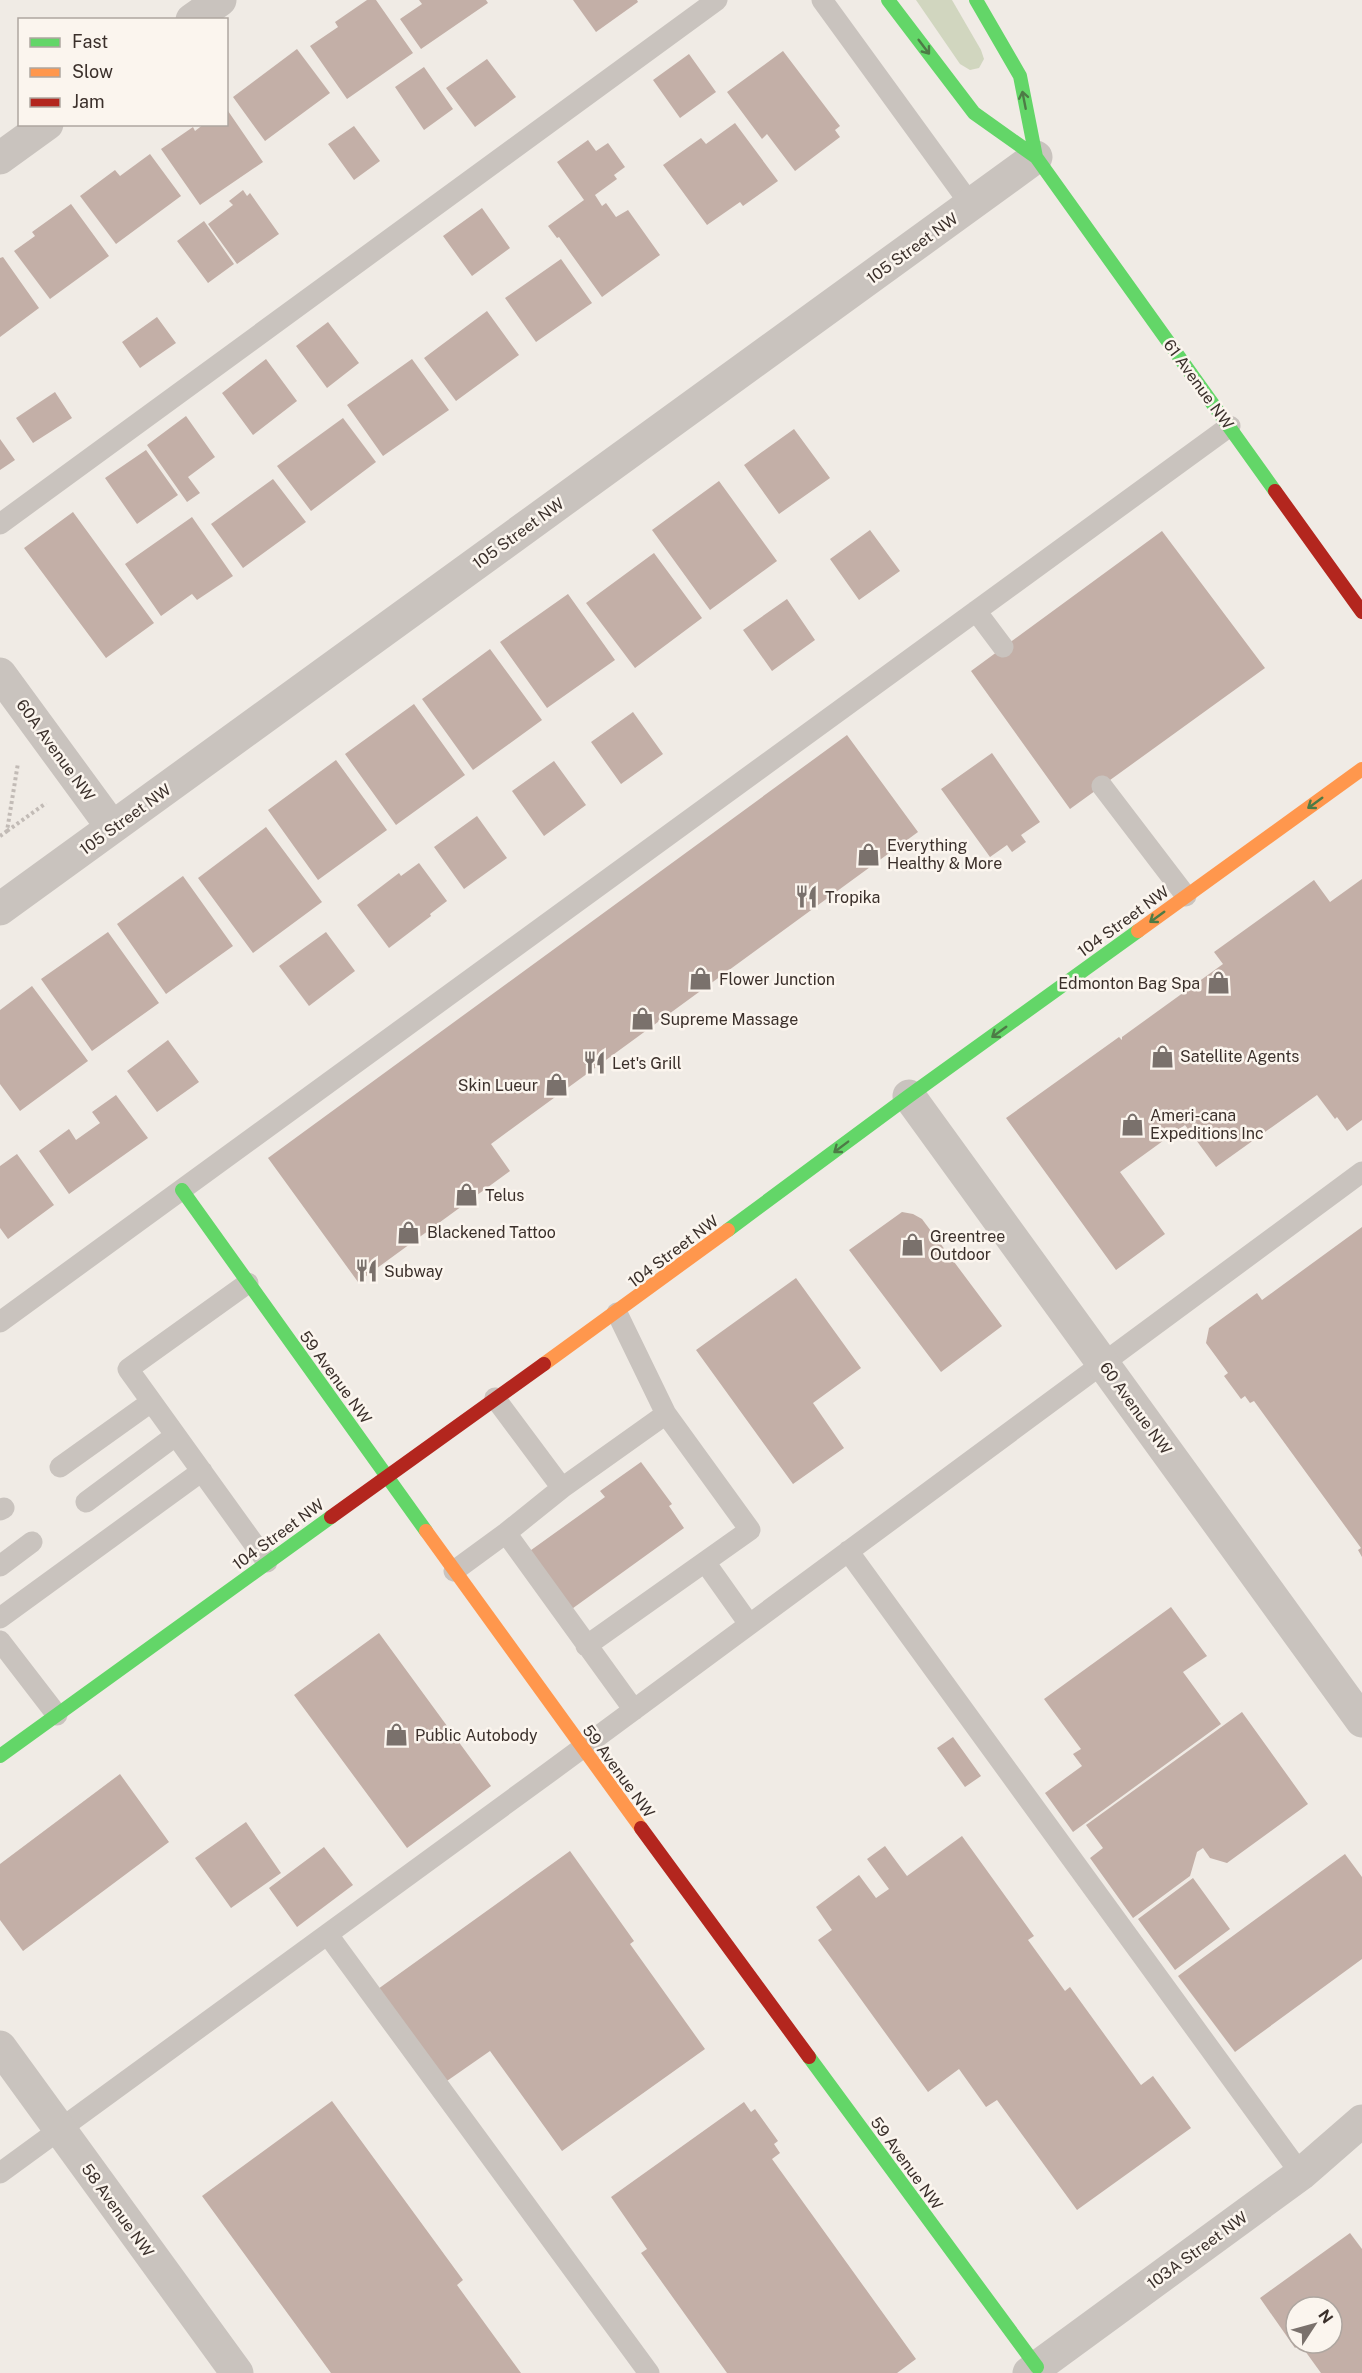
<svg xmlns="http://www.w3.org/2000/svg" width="1362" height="2373" viewBox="0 0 1362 2373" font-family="'Public Sans',sans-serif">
<rect width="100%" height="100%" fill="#f0ebe5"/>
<!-- green -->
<path fill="#d1d6bf" d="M916,0H952L981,50L984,59L979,68L970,70L960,64Z"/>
<!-- building -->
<path fill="#c3afa7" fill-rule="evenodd" d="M367,0H376L413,53L347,99L310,46L338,27L335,22Z
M419,0H486L488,3L421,49L400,19L422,4Z
M573,0H637L638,2L596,32Z
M297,49L330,93L265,141L233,97Z
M783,51L840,126L835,130L840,137L795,171L767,134L762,139L727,92Z
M689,54L716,92L680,118L653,80Z
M487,59L516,97L475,127L446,88Z
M424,67L453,109L424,130L395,87Z
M226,108L263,162L200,205L161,149L193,127L195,131L204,124H226Z
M735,123L778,181L743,206L740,202L707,225L663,165L701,138L706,144Z
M354,126L380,161L354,180L328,144Z
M588,140L596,151L608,143L625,167L614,175L617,179L595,195L602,206L606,203L616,217L628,210L660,255L602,297L559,237L557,238L548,226L584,200L557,162Z
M150,154L181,196L116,244L80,196L115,170L120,176Z
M243,190L247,196L250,193L279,234L237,264L208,224L233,205L229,201Z
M71,204L109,256L50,299L14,251L35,236L32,232Z
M482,208L510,248L472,276L443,236Z
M204,221L234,264L208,283L177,241Z
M3,257L39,308L0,337V258Z
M561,259L592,303L536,342L505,298Z
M487,311L519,355L456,401L424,358Z
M157,317L176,343L140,368L122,342Z
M328,322L359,363L327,388L296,346Z
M266,359L297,401L253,435L222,393Z
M412,359L449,410L383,456L347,405Z
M55,392L72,418L33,443L16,418Z
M186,416L215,457L188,477L200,493L187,502L147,445Z
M343,418L376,462L311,511L277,466Z
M794,429L830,478L779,514L744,465Z
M0,439L15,460L0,470Z
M146,450L178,495L137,524L105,478Z
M273,479L306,522L243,568L211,524Z
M719,481L777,561L710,610L652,530Z
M73,512L154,623L106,658L24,548Z
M192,517L233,576L197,600L192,594L161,616L125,564Z
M870,530L900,571L859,600L830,559Z
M1162,531L1265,668L1070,809L971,671Z
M654,553L702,618L635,668L586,603Z
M568,594L615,660L547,708L500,642Z
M787,599L815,640L772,671L743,630Z
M490,649L542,720L473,770L422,699Z
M414,704L465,775L396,825L345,754Z
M633,712L663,754L621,784L591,742Z
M847,735L918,832L491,1144L510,1171L358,1282L268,1158Z
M992,753L1040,822L1021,835L1026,842L1012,852L1007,845L990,857L941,789Z
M336,760L387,830L318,880L268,810Z
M554,761L586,805L544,836L512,791Z
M477,816L507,858L464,889L434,847Z
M266,827L322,902L253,953L198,878Z
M419,863L447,901L430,914L431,916L389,948L357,905L399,873L401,876Z
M183,876L233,946L166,994L117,924Z
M1362,879V1120L1347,1131L1337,1117L1335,1119L1317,1095L1216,1167L1185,1125L1120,1172L1165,1234L1116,1270L1006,1118L1119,1037L1122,1040V1037L1223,964L1214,952L1314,880L1330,902Z
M108,932L159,1003L92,1051L41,979Z
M326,932L355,971L309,1006L279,966Z
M32,986L88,1061L20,1111L0,1084V1010Z
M168,1040L199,1082L157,1112L127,1071Z
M116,1095L148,1138L69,1194L39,1151L69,1129L76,1140L100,1123L92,1112Z
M17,1154L54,1205L8,1239L0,1228V1166Z
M902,1212L913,1214L922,1219L1002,1326L941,1372L849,1250Z
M1362,1227V1557L1358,1550L1361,1548L1254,1401L1250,1403L1245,1396L1241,1399L1224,1376L1228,1373L1206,1343L1209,1328L1257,1293L1262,1300Z
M796,1278L861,1368L813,1403L844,1448L793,1484L696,1350Z
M641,1462L672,1504L669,1506L684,1528L569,1611L527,1553L605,1497L600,1491Z
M1171,1607L1207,1656L1183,1672L1221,1724L1073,1832L1045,1793L1082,1766L1073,1754L1081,1749L1044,1699Z
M379,1633L491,1786L407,1848L294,1695Z
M1242,1712L1308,1804L1227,1863L1210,1858L1203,1848L1197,1852L1190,1876L1133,1918L1090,1858L1103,1848L1086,1825Z
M953,1737L981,1776L965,1787L937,1748Z
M120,1774L169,1842L23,1951L0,1920V1864Z
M246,1822L281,1873L231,1908L195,1858Z
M962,1836L1034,1936L1028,1940L1065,1991L1070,1987L1141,2085L1153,2076L1191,2128L1077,2210L997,2100L986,2107L959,2069L928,2092L818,1940L832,1930L816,1907L859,1875L876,1898L889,1889L867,1859L885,1846L907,1876Z
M324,1847L353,1885L297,1927L269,1888Z
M570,1851L634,1941L630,1944L705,2049L562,2151L490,2051L444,2083L378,1989Z
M1345,1854L1362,1877V1959L1235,2052L1178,1976Z
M1193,1878L1230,1929L1175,1970L1138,1919Z
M332,2101L463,2280L457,2285L521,2373H331L202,2196Z
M744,2102L751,2112L755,2109L778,2141L774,2144L780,2153L772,2159L916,2359L897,2373H727L641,2253L647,2249L611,2197Z
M1350,2233L1362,2249V2373H1321L1300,2344L1295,2348L1260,2298ZM1296,2307H1332V2343H1296Z"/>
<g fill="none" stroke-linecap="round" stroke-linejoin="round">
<!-- path -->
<path stroke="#c2bbb6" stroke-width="4" stroke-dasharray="3 3" stroke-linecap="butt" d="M7,831L46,803
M0,836L7,831L18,763"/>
<!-- lane -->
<path stroke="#c9c3be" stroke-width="21" d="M822,0L971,205
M0,524L717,0
M976,611L1003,647
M1102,786L1186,896
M248,1283L128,1369L267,1562
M0,1322L1230,426
M495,1398L562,1488
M60,1467L151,1402
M86,1502L175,1436
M0,1510L4,1508
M506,1533L634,1710
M848,1551L1301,2174
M705,1562L749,1624
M0,1566L32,1542
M454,1571L506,1533L562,1488L666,1414
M0,1618L202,1471
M0,1641L57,1715
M586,1646L750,1530L666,1414L617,1313
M328,1935L649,2373
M0,2173L551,1771L1362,1172"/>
<!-- street -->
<path stroke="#c9c3be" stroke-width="33" d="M192,20L220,0
M0,158L47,124
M0,674L112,827
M0,909L1036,157
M909,1096L1362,1721
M0,2047L237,2373
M1029,2373L1301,2174L1362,2121"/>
<!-- fast -->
<path stroke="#63d668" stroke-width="14" d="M888,0L974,113L1036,157L1275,491
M976,0L1020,76L1036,157
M182,1190L426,1531
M728,1230L909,1096L1138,931
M0,1756L331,1517
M809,2057L1037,2367"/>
<!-- slow -->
<path stroke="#ff974d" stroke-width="14" d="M1138,931L1362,769
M544,1364L728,1230
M426,1531L641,1828"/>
<!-- jam -->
<path stroke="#b3261e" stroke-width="14" d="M1275,491L1362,612
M331,1517L544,1364
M641,1828L809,2057"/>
</g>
<!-- one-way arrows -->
<defs><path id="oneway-shaft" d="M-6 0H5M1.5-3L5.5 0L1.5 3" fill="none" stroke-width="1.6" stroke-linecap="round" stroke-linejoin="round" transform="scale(1.5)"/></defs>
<g stroke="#4d7b46">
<use href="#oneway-shaft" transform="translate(924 47) rotate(53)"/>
<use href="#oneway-shaft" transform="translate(1024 100) rotate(-101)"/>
<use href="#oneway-shaft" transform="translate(1315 803) rotate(144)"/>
<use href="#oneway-shaft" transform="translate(1157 917) rotate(144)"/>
<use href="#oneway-shaft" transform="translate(999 1032) rotate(144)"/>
<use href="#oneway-shaft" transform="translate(841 1147) rotate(143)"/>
</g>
<!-- icons -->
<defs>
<symbol id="shop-bare" viewBox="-9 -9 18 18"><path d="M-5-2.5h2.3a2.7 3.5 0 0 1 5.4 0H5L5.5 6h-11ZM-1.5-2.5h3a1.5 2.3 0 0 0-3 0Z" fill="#7a716c" stroke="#fbf5ee" stroke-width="2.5" paint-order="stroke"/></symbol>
<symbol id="restaurant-bare" viewBox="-9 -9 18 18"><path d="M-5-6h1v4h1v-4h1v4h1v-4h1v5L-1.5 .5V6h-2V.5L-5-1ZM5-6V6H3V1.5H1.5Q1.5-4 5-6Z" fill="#7a716c" stroke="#fbf5ee" stroke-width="2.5" paint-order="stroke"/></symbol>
</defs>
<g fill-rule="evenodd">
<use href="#shop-bare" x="852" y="838" width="33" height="33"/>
<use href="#restaurant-bare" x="790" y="880" width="33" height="33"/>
<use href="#shop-bare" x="684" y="962" width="33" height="33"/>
<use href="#shop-bare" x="1202" y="966" width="33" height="33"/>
<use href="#shop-bare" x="626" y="1002" width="33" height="33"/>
<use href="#shop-bare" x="1146" y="1040" width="33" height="33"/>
<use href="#restaurant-bare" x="578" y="1046" width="33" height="33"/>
<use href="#shop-bare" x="540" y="1068" width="33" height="33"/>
<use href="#shop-bare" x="1116" y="1108" width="33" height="33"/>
<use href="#shop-bare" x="450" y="1178" width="33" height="33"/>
<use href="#shop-bare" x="392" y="1216" width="33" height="33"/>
<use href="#shop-bare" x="896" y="1228" width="33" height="33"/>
<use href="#restaurant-bare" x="350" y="1254" width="33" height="33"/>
<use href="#shop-bare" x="380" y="1718" width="33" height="33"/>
</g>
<g text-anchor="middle" stroke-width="5" stroke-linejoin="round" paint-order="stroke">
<!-- street labels -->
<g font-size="16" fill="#3b302b" stroke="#fbf5ee">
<text transform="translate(912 248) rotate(-36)" y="6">105 Street NW</text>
<text transform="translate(1199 384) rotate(54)" y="6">61 Avenue NW</text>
<text transform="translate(518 533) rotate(-36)" y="6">105 Street NW</text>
<text transform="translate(56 750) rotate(54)" y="6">60A Avenue NW</text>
<text transform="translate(125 819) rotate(-36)" y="6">105 Street NW</text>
<text transform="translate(1123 921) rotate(-36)" y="6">104 Street NW</text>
<text transform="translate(673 1251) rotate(-37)" y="6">104 Street NW</text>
<text transform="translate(336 1377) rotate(54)" y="6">59 Avenue NW</text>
<text transform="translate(1136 1408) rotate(54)" y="6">60 Avenue NW</text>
<text transform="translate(278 1534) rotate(-36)" y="6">104 Street NW</text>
<text transform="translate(619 1771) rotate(54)" y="6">59 Avenue NW</text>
<text transform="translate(907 2163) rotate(54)" y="6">59 Avenue NW</text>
<text transform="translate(118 2210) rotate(54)" y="6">58 Avenue NW</text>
<text transform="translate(1197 2250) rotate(-36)" y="6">103A Street NW</text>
</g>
<!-- poi labels -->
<g font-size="16" fill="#3b302b" stroke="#fbf5ee" text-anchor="start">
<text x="887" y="851">Everything<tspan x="887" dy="18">Healthy &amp; More</tspan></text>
<text x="825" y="903">Tropika</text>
<text x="719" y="985">Flower Junction</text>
<text x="1200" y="989" text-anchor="end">Edmonton Bag Spa</text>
<text x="660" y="1025">Supreme Massage</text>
<text x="1180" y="1062">Satellite Agents</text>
<text x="612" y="1069">Let's Grill</text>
<text x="538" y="1091" text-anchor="end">Skin Lueur</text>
<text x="1150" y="1121">Ameri-cana<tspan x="1150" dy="18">Expeditions Inc</tspan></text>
<text x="485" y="1201">Telus</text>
<text x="427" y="1238">Blackened Tattoo</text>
<text x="930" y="1242">Greentree<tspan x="930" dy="18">Outdoor</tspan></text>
<text x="384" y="1277">Subway</text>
<text x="415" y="1741">Public Autobody</text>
</g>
</g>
<!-- legend -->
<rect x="18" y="18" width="210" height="108" fill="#fbf5ee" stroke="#aea6a0" stroke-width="1.5"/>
<rect x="30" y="38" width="30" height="9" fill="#63d668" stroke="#aea6a0" stroke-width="1.5"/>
<text x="72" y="48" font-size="18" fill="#3b302b">Fast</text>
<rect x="30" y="68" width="30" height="9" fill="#ff974d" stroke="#aea6a0" stroke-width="1.5"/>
<text x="72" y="78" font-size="18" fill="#3b302b">Slow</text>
<rect x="30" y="98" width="30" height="9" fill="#b3261e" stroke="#aea6a0" stroke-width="1.5"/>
<text x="72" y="108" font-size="18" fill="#3b302b">Jam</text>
<!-- north arrow -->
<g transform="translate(1314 2325) rotate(54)"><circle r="28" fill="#fbf5ee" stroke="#aea6a0" stroke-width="1.5"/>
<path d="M0-4.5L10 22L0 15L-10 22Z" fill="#7a716c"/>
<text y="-9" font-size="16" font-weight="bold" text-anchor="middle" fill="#3b302b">N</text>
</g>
</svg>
